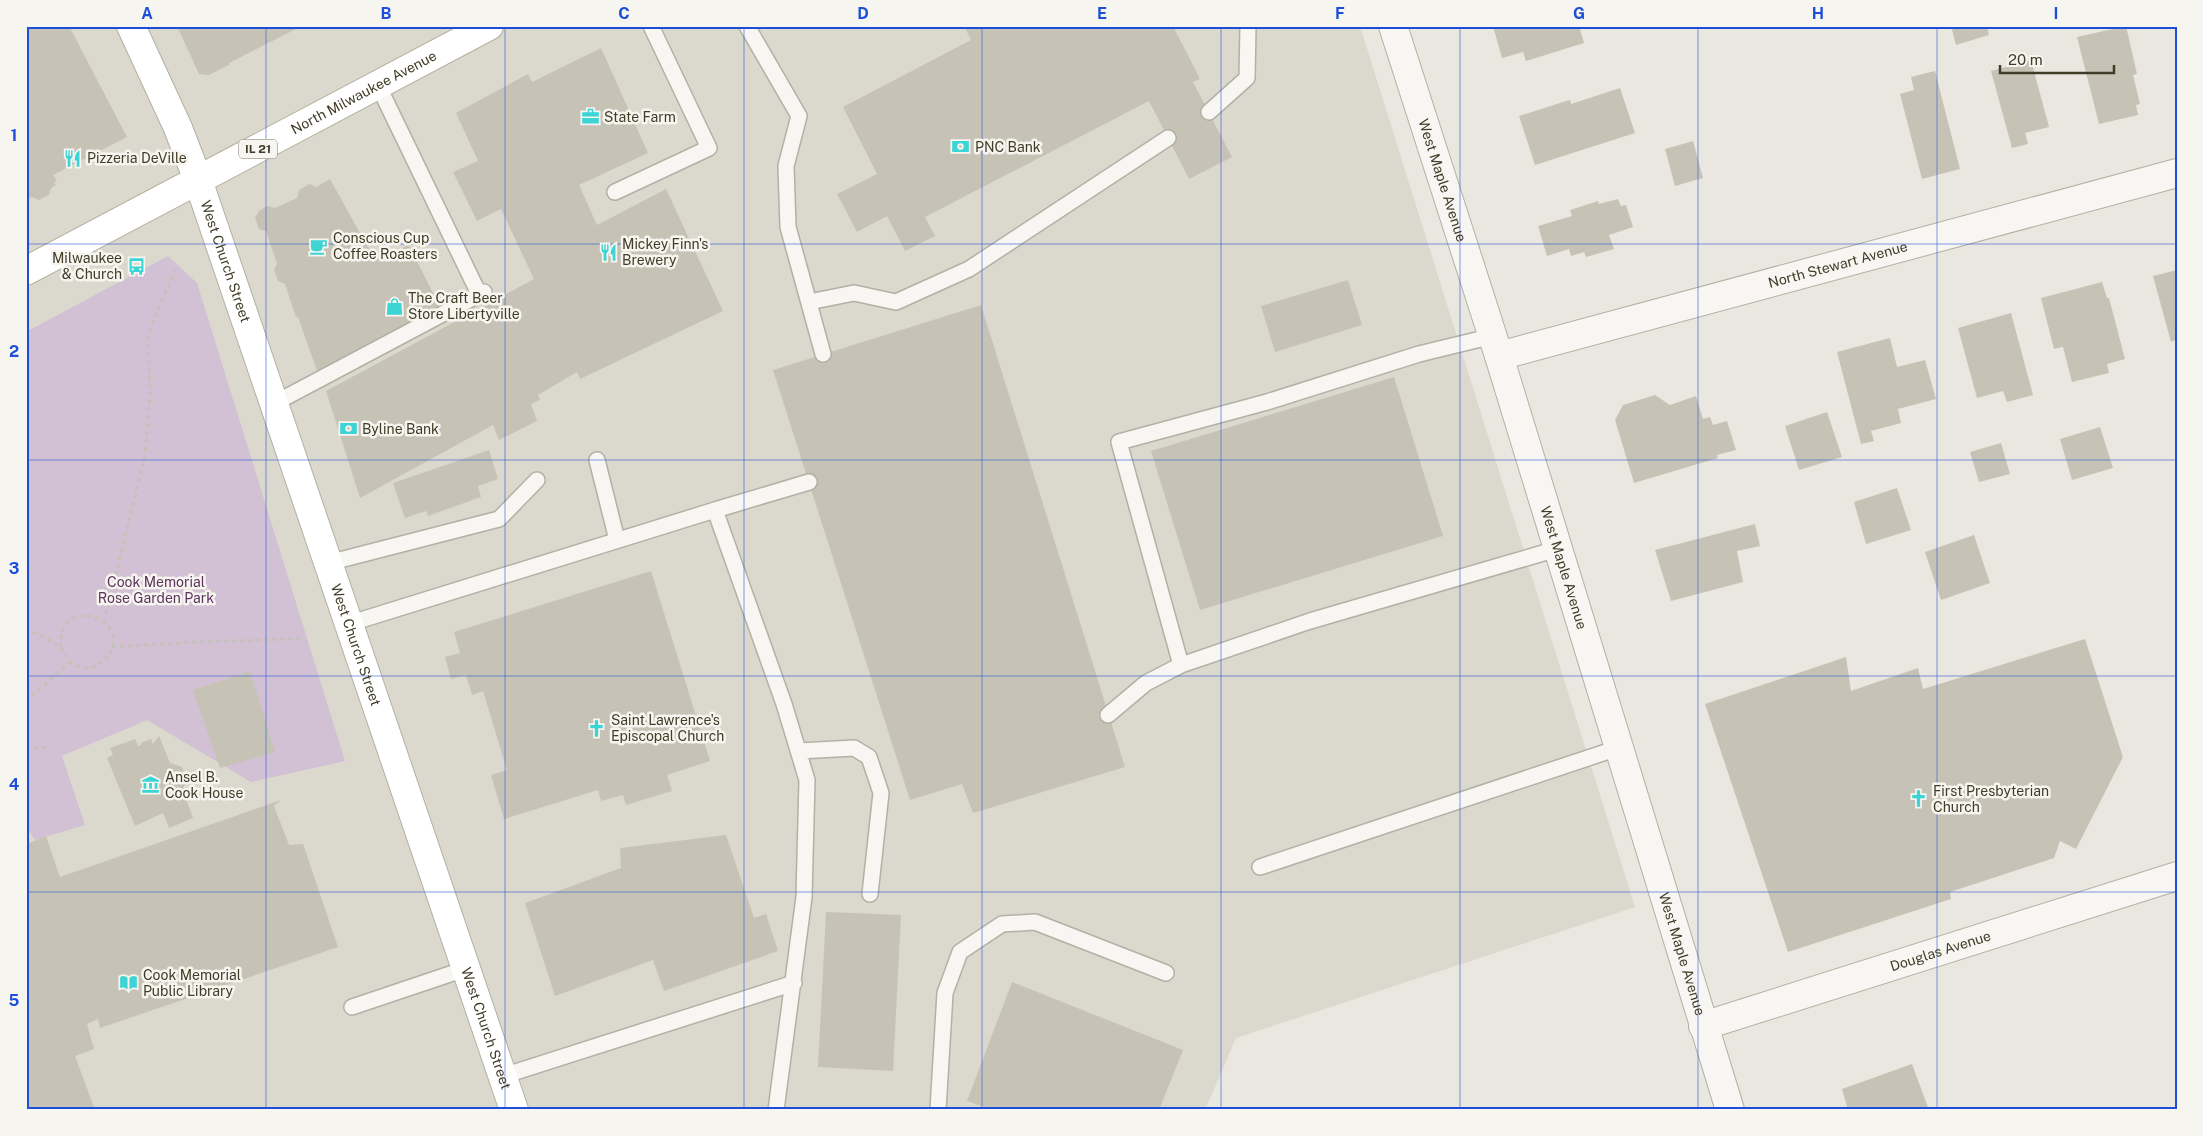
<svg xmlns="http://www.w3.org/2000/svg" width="2203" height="1136" viewBox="0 0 2203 1136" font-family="'Public Sans',sans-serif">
<rect width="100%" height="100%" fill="#e9e7df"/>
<!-- built -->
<path fill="#dbd8cd" d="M26,26H1360L1635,907L1236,1038L1205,1110H26Z"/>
<!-- green -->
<path fill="#d2c0d4" d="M168,256L197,283L345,761L251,782L147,720L62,756L85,825L35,840L26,826V332Z"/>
<!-- building -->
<path fill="#c6c3b6" d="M26,26H69L127,137L53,175L57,181L54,182L56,185L51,188L49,195L39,200L32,197L26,200Z
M177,26H302L229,63V65L209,75L199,74Z
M964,26H1173L1200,79L1193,82L1232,157L1189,179L1149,101L925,217L935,236L905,251L887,216L857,232L837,194L877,174L843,107L971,40Z
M1493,26H1579L1584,43L1526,61L1523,52L1502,58Z
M1951,26H1987L1989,35L1956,45Z
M2126,26L2137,74L2133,75L2140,104L2136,105L2138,115L2099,124L2077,37Z
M601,48L648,153L579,185L597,225L666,189L723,311L580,379L577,372L538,395L540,400L531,404L537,421L499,440L493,425L360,498L326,391L534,279L501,209L477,221L453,172L478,161L456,113L528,74L532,82Z
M2031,60L2049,127L2025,133L2028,144L2012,148L1991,71Z
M1935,71L1960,169L1922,179L1900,94L1914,90L1911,77Z
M1620,88L1635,133L1535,165L1519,116L1563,102L1570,100L1571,104Z
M1693,141L1703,178L1675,186L1665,149Z
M330,179L375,260L409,245L441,309L317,371L298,317H296L285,284L278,281L274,270L277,264L266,231L259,229L255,218L259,211L267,206L275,208L297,198L299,190L310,184L316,187Z
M1618,199L1621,206L1626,205L1633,227L1609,235L1614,249L1586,257L1584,252L1571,256L1569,249L1547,256L1538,226L1572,216L1570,210L1598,201L1599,204Z
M2177,270V344H2176L2175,340L2171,342L2153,276Z
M1348,280L1362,325L1275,352L1261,306Z
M2102,282L2107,298H2109L2125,359L2107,364L2109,373L2072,382L2063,347L2054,349L2041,298Z
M981,305L1125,767L973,813L962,784L910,800L773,370Z
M2011,313L2033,395L2007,402L2003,391L1977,398L1958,328Z
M1890,338L1897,367L1925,360L1936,399L1898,409L1901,423L1871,431L1874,441L1861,444L1837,352Z
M1394,377L1443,536L1200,610L1151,451Z
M1655,395L1670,405L1696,396L1703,419L1710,417L1713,425L1727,421L1736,450L1717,455L1718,458L1634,483L1615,420L1623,405Z
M1827,412L1842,457L1799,470L1785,426Z
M2100,427L2113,468L2072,480L2060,439Z
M2001,443L2010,474L1979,482L1970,452Z
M489,450L498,479L478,486L481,497L428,516L426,511L405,518L393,483Z
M1897,488L1911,530L1866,544L1854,502Z
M1755,524L1760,546L1737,551L1743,582L1671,601L1655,550Z
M1974,535L1990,583L1941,600L1925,552Z
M651,571L710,761L667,775L672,791L626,805L623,795L601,801L598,790L504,819L491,775L507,770L483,691L472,695L466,675L451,679L445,657L460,653L454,632Z
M2085,639L2123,757L2076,849L2060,841L2054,858L1950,892L1951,899L1788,952L1705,704L1846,657L1851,691L1918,668L1923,689Z
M250,671L275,752L220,768L193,690Z
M159,736L170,763L182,767L186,779L183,791L193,818L169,828L163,813L135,826L107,758L113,755L110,748L135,739L138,746L141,745V743L151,739L153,744Z
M281,800L274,806L289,845L303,844L338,947L100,1028L98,1019L87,1024L94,1049L75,1056L95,1110H26V834L29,843L46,836L60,877Z
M726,835L754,918L766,914L778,951L664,991L653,960L555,996L525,903L621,868L620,848Z
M826,912L901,915L893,1071L818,1067Z
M1012,982L1183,1050L1159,1110H993L967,1101Z
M1912,1064L1929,1110H1848L1842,1089Z"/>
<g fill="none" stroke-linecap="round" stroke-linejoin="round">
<defs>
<path id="lane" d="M747,26L799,116L786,166L788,227L823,354
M378,85L479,294
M1209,112L1247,78L1248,26
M615,192L709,148L651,26
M809,302L854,293L896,302L969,269L1168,138
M1493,336L1419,354L1267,402L1119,442L1181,665L1310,621L1557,549
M273,404L484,292
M597,460L617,540
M328,563L499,519L537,480
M348,624L715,510
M1108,715L1146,683L1181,665
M799,751L854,748L869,757L881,793L870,894
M1260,867L1618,748
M352,1007L465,969
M503,1076L794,983
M776,1110L804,897L807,780L784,704L715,510L809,482
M938,1110L945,993L960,952L1002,924L1035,922L1166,973"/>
<g id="street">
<path id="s1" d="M1393,26L1499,356L1730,1110"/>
<path id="s2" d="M1499,356L2177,173"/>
<path id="s3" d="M1703,1026L2177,876"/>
</g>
<g id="secondary">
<path id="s4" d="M131,26L178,128L198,180L514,1110"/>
</g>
<g id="primary">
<path id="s5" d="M26,271L489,26"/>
</g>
</defs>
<!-- lane casing -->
<use href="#lane" stroke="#b3b0a4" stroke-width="18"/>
<!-- street casing -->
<use href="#street" stroke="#b3b0a4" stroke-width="30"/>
<!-- secondary casing -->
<use href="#secondary" stroke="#b3b0a4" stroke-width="30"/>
<!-- primary casing -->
<use href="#primary" stroke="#b6b09e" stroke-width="30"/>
<!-- path -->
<path stroke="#c4c2b9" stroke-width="3" stroke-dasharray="4 4" stroke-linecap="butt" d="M104,622L145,456L150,394L148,334L175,270
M26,628C37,634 51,640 60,647C69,656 67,667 86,668C95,668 104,663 108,656C134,617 55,593 61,648
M112,647L214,641L300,639
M26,701L70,662
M26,748L46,747"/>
<!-- lane -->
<use href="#lane" stroke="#f7f6f2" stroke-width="15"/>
<!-- street -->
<use href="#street" stroke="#f7f6f2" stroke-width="28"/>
<!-- secondary -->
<use href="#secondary" stroke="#fff" stroke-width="28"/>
<!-- primary -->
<use href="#primary" stroke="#fff" stroke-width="28"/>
</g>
<!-- grid -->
<path fill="none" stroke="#1d4ed8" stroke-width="1" stroke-opacity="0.55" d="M266,26V1110M505,26V1110M744,26V1110M982,26V1110M1221,26V1110M1460,26V1110M1698,26V1110M1937,26V1110M26,244H2177M26,460H2177M26,676H2177M26,892H2177"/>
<!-- icons -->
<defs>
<symbol id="office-bare" viewBox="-9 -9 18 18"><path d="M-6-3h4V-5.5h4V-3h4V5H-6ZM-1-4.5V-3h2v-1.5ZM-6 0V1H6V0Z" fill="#3dd4d5" stroke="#f7f5ef" stroke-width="2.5" paint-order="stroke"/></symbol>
<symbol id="bank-bare" viewBox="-9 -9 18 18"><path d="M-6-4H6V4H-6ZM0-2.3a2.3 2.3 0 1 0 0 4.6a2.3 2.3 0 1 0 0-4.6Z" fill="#3dd4d5" stroke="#f7f5ef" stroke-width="2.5" paint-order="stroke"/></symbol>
<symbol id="restaurant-bare" viewBox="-9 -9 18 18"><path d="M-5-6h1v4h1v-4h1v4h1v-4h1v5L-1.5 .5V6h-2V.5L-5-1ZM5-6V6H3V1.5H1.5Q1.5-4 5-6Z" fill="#3dd4d5" stroke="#f7f5ef" stroke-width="2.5" paint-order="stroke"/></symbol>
<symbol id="cafe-bare" viewBox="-9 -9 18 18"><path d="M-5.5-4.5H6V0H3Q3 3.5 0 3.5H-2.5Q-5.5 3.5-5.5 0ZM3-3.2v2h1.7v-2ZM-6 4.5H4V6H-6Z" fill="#3dd4d5" stroke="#f7f5ef" stroke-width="2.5" paint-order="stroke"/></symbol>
<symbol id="bus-bare" viewBox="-9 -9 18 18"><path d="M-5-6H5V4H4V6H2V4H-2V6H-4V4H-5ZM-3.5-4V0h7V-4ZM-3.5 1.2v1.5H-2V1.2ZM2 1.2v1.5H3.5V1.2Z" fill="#3dd4d5" stroke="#f7f5ef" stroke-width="2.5" paint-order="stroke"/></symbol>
<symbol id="shop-bare" viewBox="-9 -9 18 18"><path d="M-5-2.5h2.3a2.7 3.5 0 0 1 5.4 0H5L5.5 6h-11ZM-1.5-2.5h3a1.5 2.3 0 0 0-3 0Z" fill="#3dd4d5" stroke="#f7f5ef" stroke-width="2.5" paint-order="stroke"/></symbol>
<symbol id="church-bare" viewBox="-9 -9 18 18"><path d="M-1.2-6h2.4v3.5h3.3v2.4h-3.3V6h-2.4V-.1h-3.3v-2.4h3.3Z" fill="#3dd4d5" stroke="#f7f5ef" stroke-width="2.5" paint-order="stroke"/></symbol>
<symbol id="museum-bare" viewBox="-9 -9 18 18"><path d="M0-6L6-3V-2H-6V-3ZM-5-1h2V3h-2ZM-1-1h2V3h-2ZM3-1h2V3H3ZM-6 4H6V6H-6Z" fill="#3dd4d5" stroke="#f7f5ef" stroke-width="2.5" paint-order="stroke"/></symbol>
<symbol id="library-bare" viewBox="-9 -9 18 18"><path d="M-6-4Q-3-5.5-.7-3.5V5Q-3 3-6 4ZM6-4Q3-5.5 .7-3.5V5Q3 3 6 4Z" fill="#3dd4d5" stroke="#f7f5ef" stroke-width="2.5" paint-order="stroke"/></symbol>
</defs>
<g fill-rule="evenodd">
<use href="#office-bare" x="578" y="104" width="25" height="25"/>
<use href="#bank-bare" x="948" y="134" width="25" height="25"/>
<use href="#restaurant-bare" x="60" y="146" width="25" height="25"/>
<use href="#cafe-bare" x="306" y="234" width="25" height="25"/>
<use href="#restaurant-bare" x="596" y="240" width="25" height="25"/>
<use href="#bus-bare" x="124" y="254" width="25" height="25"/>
<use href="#shop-bare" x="382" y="294" width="25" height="25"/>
<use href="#bank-bare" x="336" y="416" width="25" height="25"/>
<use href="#church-bare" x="584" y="716" width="25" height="25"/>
<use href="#museum-bare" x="138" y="772" width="25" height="25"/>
<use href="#church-bare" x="1906" y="786" width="25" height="25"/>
<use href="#library-bare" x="116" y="970" width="25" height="25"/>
</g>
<g text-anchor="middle" stroke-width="5" stroke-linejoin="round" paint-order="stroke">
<!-- shield labels -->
<rect fill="#f7f5ef" stroke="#787463" stroke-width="1" x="239" y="139.5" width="38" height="19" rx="4"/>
<g font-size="12" font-weight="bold" fill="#413c27">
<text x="258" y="153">IL 21</text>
</g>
<!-- street labels -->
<g font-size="14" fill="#413c27" stroke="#f7f5ef">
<text dy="5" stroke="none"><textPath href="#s5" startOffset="382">North Milwaukee Avenue</textPath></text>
<text dy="5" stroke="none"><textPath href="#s1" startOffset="162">West Maple Avenue</textPath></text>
<text dy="5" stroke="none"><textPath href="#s4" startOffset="254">West Church Street</textPath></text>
<text dy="5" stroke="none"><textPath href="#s2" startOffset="351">North Stewart Avenue</textPath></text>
<text dy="5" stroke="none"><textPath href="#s1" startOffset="568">West Maple Avenue</textPath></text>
<text dy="5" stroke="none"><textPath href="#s4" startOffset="659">West Church Street</textPath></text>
<text dy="5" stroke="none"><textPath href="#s3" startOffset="249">Douglas Avenue</textPath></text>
<text dy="5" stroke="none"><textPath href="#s1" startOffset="972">West Maple Avenue</textPath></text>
<text dy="5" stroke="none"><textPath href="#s4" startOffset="1064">West Church Street</textPath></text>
</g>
<!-- poi labels -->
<g font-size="14" fill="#413c27" stroke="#f7f5ef" text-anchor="start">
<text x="604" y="122">State Farm</text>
<text x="975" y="152">PNC Bank</text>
<text x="87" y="163">Pizzeria DeVille</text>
<text x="333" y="243">Conscious Cup<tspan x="333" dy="16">Coffee Roasters</tspan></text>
<text x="622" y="249">Mickey Finn's<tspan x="622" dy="16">Brewery</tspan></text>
<text x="122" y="263" text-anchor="end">Milwaukee<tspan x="122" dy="16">&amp; Church</tspan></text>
<text x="408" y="303">The Craft Beer<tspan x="408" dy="16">Store Libertyville</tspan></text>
<text x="362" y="434">Byline Bank</text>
<text x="611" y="725">Saint Lawrence's<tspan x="611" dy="16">Episcopal Church</tspan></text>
<text x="165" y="782">Ansel B.<tspan x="165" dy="16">Cook House</tspan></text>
<text x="1933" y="796">First Presbyterian<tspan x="1933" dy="16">Church</tspan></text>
<text x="143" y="980">Cook Memorial<tspan x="143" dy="16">Public Library</tspan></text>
</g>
<!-- park labels -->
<g font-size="14" fill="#5d345e" stroke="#f7f5ef">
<text x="156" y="587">Cook Memorial<tspan x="156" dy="16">Rose Garden Park</tspan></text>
</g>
</g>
<!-- border -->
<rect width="2203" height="1136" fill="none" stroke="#f7f5ef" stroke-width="55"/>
<!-- scale -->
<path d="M2000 65v8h114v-8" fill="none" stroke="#413c27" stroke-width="2.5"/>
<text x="2008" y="65" font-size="15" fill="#413c27" stroke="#f7f5ef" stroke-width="4" paint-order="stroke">20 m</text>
<rect x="28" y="28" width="2148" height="1080" fill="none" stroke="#1d4ed8" stroke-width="2"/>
<g font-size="16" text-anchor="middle" font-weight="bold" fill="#1d4ed8">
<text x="147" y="19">A</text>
<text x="386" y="19">B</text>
<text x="624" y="19">C</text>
<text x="863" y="19">D</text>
<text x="1102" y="19">E</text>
<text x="1340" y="19">F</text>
<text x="1579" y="19">G</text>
<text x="1818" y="19">H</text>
<text x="2056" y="19">I</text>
<text x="14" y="141">1</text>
<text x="14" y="357">2</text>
<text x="14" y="574">3</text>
<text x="14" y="790">4</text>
<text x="14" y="1006">5</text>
</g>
</svg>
